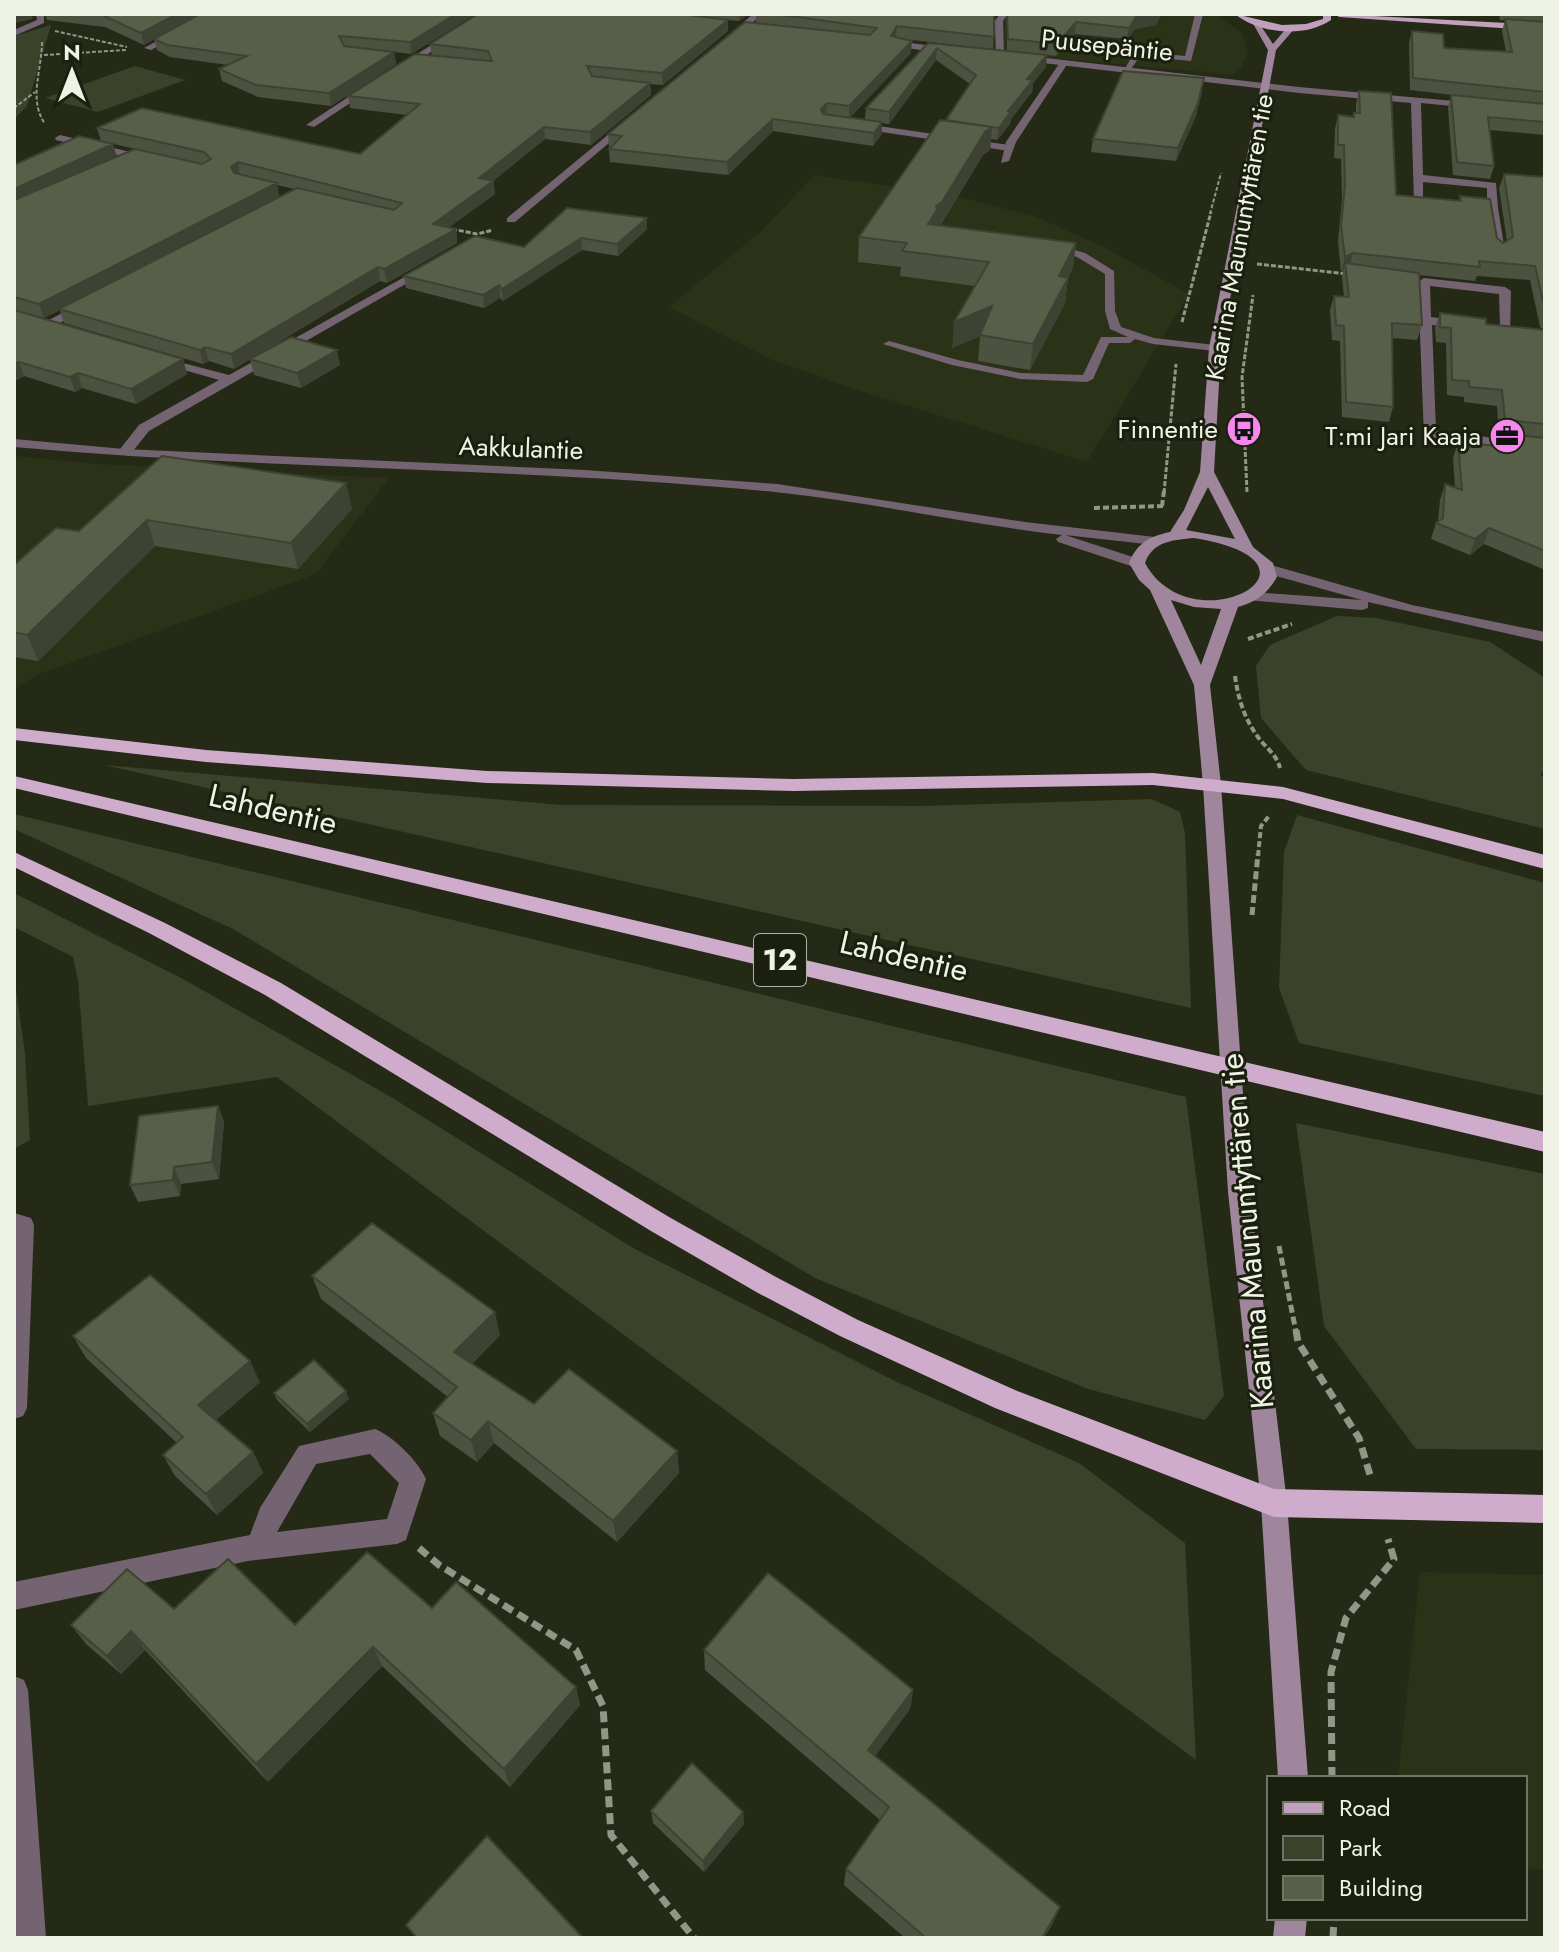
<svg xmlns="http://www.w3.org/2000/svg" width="1559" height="1952" viewBox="0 0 1559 1952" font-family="Jost,sans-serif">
<rect width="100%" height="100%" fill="#242a16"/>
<!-- built -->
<path fill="#2a3218" d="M955,14H1215L1242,33L1248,52L1241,68L1232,75L973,50L994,19Z
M815,175L960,197L1034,216L1104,247L1189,294L1087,462L851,388L768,358L669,307L760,232Z
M14,456L98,464L389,478L316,574L37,675L14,689Z
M1420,1572L1545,1575V1870L1525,1868V1778H1398Z"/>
<!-- green -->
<path fill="#3b422a" d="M51,25L27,106L14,119V36Z
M135,66L185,80L98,112L45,98Z
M1337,616L1376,618L1490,642L1545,678V768L1540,775L1545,777V829L1306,770L1261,718L1256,666L1270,645Z
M104,765L562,805L922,806L1152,799L1180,812L1185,833L1191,1008Z
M14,814L1186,1097L1224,1396L1205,1420L1088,1389L815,1278L233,929L14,829Z
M1297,815L1545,883V1096L1299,1043L1279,988L1284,852Z
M14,893L183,979L391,1097L633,1248L897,1382L1079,1463L1185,1543L1196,1760L277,1077L88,1106L78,981L73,957L14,927Z
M14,976L25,1053L30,1140L14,1149Z
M1296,1123L1545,1174V1450L1416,1449L1324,1326Z"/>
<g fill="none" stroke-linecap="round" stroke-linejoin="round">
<!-- path-far4 -->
<path stroke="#919787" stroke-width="2" stroke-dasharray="4 2" stroke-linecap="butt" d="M55,31L127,47
M42,42C42,70 28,99 45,124
M44,55L126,50
M14,108L35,92
M1210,214L1221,173"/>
<!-- path-far3 -->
<path stroke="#919787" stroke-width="3" stroke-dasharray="5 2" stroke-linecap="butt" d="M452,229L477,234L493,230
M1257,264L1348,274
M1182,322L1211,212
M1247,492L1242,377L1253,295
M1164,493L1176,364"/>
<!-- path-far2 -->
<path stroke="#919787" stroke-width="4" stroke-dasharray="6 3" stroke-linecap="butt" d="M1162,506L1164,491
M1094,508L1164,506
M1248,639L1292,624
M1235,676C1238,698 1244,718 1258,737C1265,747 1277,755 1280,768
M1258,856L1261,826L1269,816"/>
<!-- path-far1 -->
<path stroke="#919787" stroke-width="5" stroke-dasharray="8 4" stroke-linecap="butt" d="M1252,915L1258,854
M1279,1246L1296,1332"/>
<!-- path -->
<path stroke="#919787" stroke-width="7" stroke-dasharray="11 6" stroke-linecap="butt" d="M1296,1330L1298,1342L1359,1438L1370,1475
M419,1548L439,1565L576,1650L603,1706L611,1835L694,1938
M1332,1778L1331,1672L1346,1618L1394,1559L1388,1539
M1333,1938L1334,1918"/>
<!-- service -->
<path fill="#746472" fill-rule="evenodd" d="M1000,14H1008L1003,21L1004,55L1000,57L996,55L995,21Z
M1195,14H1203L1191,61L1140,56L1129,72H1123L1135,51L1185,56Z
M1061,61L1068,63L1016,142L1009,161L1001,163L1006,142Z
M1493,205L1498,208L1505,252L1500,255L1495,252L1488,208Z
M1054,244L1085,253L1114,271L1115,311L1121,327L1154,338L1215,345L1221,348L1215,351L1153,344L1135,339L1130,343H1109L1093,379L1087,382L1020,379L952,365L883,344L889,341L958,360L1020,373L1083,375L1101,337H1128L1110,329L1105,311V274L1077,257L1050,249V245Z"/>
<!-- minor -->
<path fill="#746472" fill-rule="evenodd" d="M36,14H44V23L14,36V30L37,20Z
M207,14H218L151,50L144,48Z
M481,14H491L401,71L393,69Z
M753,14H762L731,42H725V38Z
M896,41L948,48L952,51L948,54L893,46Z
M1020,55L1299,87L1476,103L1473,108L1421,103L1423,175L1496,183L1498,208L1493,211L1414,202L1411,103L1299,93L1017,60ZM1423,182L1487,188V204L1423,197Z
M368,84L376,86L314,127L306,125Z
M626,120L634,122L515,222H507V218Z
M858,123L1009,145L1014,148L1009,151L855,128Z
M60,135L155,158L156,160L151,163L56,140L55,138Z
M426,265L432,268L430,270L149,431L129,456L117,453L139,425L219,380L156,362V356L229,375Z
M1424,278L1505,287L1511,291L1510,333L1432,325L1436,431L1545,444V452L1424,437L1418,282ZM1430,286L1499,294L1500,326L1431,317Z
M86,300L92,304L90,307L50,328L40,325Z
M14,1213L31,1218L34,1225L27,1408L23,1416L14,1419Z
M375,1429C393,1436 418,1461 426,1479L406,1540L397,1544L248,1561L14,1610V1582L250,1535L260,1508L299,1446ZM370,1454L399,1483L387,1519L277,1532L316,1464Z
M14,1676L24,1680L28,1690L46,1938H14Z"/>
<!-- tertiary -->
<path fill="#746472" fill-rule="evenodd" d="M14,439L124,449L585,470L777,484L1025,522L1155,537L1162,541L1155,545L1065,535L1142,560V566L1137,568L1058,542L1056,539L1062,535C966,524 871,502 775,492C522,467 267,470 14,447Z
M1267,564L1412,605L1545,632V642L1368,602V608L1362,610L1247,600L1244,597L1252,592L1362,600L1262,572V566Z"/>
<!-- secondary -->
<path fill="#9f869c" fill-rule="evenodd" d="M1251,20H1257L1273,44L1289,25L1296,27L1276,50L1221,348L1214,472L1253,547L1273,563L1277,577C1267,594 1257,601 1238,607L1210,685L1221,785L1250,1192L1287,1503L1308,1778H1278L1261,1503L1228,1192L1203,785L1194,685L1150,590L1139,580L1129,563C1137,543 1150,536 1170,532L1184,510L1200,472L1209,348L1268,50ZM1208,487L1235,539L1186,530ZM1194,538C1347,563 1192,649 1145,563C1153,541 1173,540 1194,538ZM1171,600L1194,607L1221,609L1201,665Z
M1275,1918H1307L1305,1938H1273Z"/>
<!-- primary -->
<path fill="#c1a0bd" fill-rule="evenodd" d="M1235,14L1282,25L1306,24L1323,19V14H1331V20C1305,38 1259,34 1235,14Z
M1335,14L1545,25V31L1339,17Z"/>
<!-- trunk -->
<path fill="#d0accc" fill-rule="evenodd" d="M14,728L206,750L487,771L793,779L1153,773L1283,787L1545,855V869L1283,799L1153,785L793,791L487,783L206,762L14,740Z
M14,776L1545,1132V1152L14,788Z
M14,852L165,923L281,983L669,1217L776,1277L858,1320L1015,1390L1274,1489L1545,1495V1523L1274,1517L995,1408L840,1336L758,1293L651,1231L265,995L149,933L14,867Z"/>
</g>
<!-- wall -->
<path fill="#4c523f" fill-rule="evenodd" d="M45,14H475L411,54L394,52L396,64L331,106L258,97L222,81L219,69L228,65L170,57L157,50L154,39L144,45L105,27L47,20Z
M478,14H748L739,21L728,20V31L663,85L650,84L651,95L591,145L545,139L493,181L495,194L448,228L456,229L457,243L387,283L380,281L234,369L209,361L203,364L64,323L60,310L44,318L14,310V165L117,157L187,161L101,141L97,128L360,154L407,115L350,108L348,96L432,56L430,44ZM277,185L295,189L167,254L279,196Z
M756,14H996L994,18L993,49L903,39L911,53L850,117L865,119L866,108L928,43L1046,67L1033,83L1032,92L1011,119L1010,124L997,140L991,139L990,150L983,155L940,226L1076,243L1073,267L1068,278L1065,303L1030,370L978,361L980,336L952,348L975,286L900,276L901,267L858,262L859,237L946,121L970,84L936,60L889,124L882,123V134L873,146L773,131L728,175L610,162L609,149L611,147H609L608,134L756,23Z
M1007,14H1161L1156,25L1135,29L1127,39L1075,34L1056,56L1007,51Z
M1499,14H1545V135L1490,130L1494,166L1490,179L1453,175L1448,108L1451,95L1478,98L1410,90L1409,43L1412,31L1444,48L1506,52L1502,31L1505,20H1500Z
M1202,91L1196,116L1176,161L1091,152L1093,139Z
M1359,91L1396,195L1459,201L1460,196L1497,238L1503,243L1507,241L1499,188L1504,174L1545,177V330L1540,327L1530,280L1477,276L1475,281L1419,275L1422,325L1417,340L1392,338L1393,407L1389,422L1342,417L1340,341L1332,340L1330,310L1334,296L1344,297L1342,277L1343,271L1341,272L1338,241L1342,199L1341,159L1334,158L1335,129L1338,115L1353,117L1354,113H1356V104Z
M647,218V229L618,256L582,250L503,301L500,298L484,308L406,288L404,276Z
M14,310L183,359L187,374L136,404L82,388L75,392L24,376L17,380L14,379Z
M1440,313L1486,324L1545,330V570L1484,544L1470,555L1431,539L1436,523L1438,521L1440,500L1445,484L1455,487L1453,458L1458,442L1502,446L1505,436H1499L1497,406L1464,402V397L1447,395L1446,343L1436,342L1435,328Z
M250,359L340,365L301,388L254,375Z
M346,483L352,509L298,569L155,546L38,661L14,657V565L79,531Z
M218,1106L224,1122L219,1179L181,1184L180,1196L138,1202L130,1185Z
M312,1276L500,1335L472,1364L534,1404L677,1451L679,1473L617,1542L494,1443L477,1462L440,1436L433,1413L448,1397L321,1299Z
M73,1336L260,1382L216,1420L253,1452L263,1473L217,1515L175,1476L163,1455L177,1443L86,1358Z
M274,1393L349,1399L310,1432L277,1400Z
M432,1608L576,1687L580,1705L510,1787L382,1666L268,1782L145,1650L121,1674L86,1644L71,1625L174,1609L295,1625Z
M704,1650L913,1690L910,1709L875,1756L1053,1923L1044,1938H905L844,1885L846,1869L880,1820L705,1670Z
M651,1811L743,1812L744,1824L704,1872L653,1823Z"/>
<!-- shaded-wall -->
<path fill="#3e4233" d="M14,14H33L32,19L14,23Z
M177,14H201L144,45L141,33Z
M456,14H475L411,54L410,42Z
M739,14H748L739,21Z
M1156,14H1161L1156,25L1135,29L1127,39L1129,28L1136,17Z
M728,20V31L663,85L662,73Z
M1076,22L1075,34L1056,56L1057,44Z
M897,26L896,38L891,36Z
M912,41L911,53L849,119V106Z
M937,48L936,60L889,124V112Z
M394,52L396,64L331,106L329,93Z
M1047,55L1046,67L1033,83L1032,92L1011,119L1010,124L997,140L999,128L1027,79Z
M1204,78L1196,116L1176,161L1178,148Z
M650,83L651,95L591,145L590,132Z
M827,103L826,115L820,121L821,109Z
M773,119V131L728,175L727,162Z
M882,122V134L873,146L874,133Z
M544,127L545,139L493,181L495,194L435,237L433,224L479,178Z
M992,127L990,150L983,155L940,225L928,224L936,206L985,132Z
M113,144L117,157L14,204V189Z
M238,162L240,175L234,180L231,167Z
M277,183L279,196L44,318L39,304Z
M647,218V229L618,256L617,244Z
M456,229L457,243L387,283L384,269Z
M581,238L582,250L503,301L502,289Z
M1076,243L1073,267L1063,287L1068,278L1065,303L1030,370L1033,344L1059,276Z
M1353,253L1349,268L1345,263L1343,271L1341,272L1345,257Z
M378,267L380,281L234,369L231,354Z
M499,285L500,298L484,308L483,295Z
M992,306L989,332L952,348L954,322Z
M205,347L209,361L203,364L200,350Z
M337,350L340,365L301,388L297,373Z
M183,359L187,374L136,404L131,389Z
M19,362L24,376L17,380L14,370V364Z
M78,373L82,388L75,392L70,377Z
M346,483L352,509L298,569L291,543Z
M147,520L155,546L38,661L27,635Z
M1489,528L1484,544L1470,555L1475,539Z
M218,1106L224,1122L219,1179L212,1162Z
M174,1167L181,1184L180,1196L173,1180Z
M495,1312L500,1335L460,1375L454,1352Z
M250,1361L260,1382L209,1426L198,1405Z
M346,1391L349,1399L310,1432L307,1424Z
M488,1421L494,1443L477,1462L471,1440Z
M677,1451L679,1473L617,1542L613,1521Z
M253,1452L263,1473L217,1515L206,1494Z
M131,1631L145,1650L121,1674L107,1656Z
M373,1647L382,1666L268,1782L256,1764Z
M576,1687L580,1705L510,1787L504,1769Z
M913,1690L910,1709L866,1769L868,1750Z
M743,1812L744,1824L704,1872L703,1861Z
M1060,1907L1053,1923L1044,1938H1042Z"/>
<!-- building -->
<path fill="#585f49" stroke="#3e4233" stroke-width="2" d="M90,14H177L141,33L102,15Z
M200,14H456L410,42L339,36L344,46L394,52L329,93L256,85L219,69L247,56L167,45L154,39Z
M478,14H681L728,20L662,73L587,66L592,76L650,83L590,132L544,127L479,178L493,181L433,224L456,229L384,269L378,267L231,354L205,347L200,350L59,309L297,188L394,210L402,203L238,162L231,167L234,173L277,183L39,304L14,297V200L135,149L202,164L211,159L204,152L97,128L142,108L360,154L420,104L348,96L415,54L492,61L488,51L430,44Z
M775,14H994V37L897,26L891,36L912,41L849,106L827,103L821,109L823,114L882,122L874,133L773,119L727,162L609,149L622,136L608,134L745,22L870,35L877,28Z
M1007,14H1156L1136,17L1129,28L1076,22L1057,44L1008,39Z
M1505,19L1545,22V92L1413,78L1412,31L1443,34L1444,48L1512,52Z
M928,43L1047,55L1027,79L1033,80L1008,111H1011L999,128L946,120L976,75L937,48L889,112L866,108Z
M1123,71L1204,78L1198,103L1178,148L1093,139Z
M1359,91L1391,93L1396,195L1461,201L1460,196L1490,199L1497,238L1503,243L1513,237L1504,174L1545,177V310L1535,266L1479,261L1480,267L1353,253L1345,257L1341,226L1345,185L1344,145H1338V115L1354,117V113H1360Z
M1451,95L1545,104V122L1488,117L1494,166L1457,162Z
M940,120L992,127L985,132L942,202L936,206L937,210L928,224L1076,243L1059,276L1068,278L1033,344L980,335L992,306L954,322L989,262L902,251L907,243L859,237Z
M79,136L113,144L14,189V165Z
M567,208L647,218L617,244L581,238L502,289L499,285L483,295L404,276L475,236L524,247Z
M1345,263L1419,273L1422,325L1392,323L1393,407L1346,402L1344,326L1336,325L1334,296L1349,297Z
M14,310L183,359L131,389L78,373L70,377L19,362L14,364Z
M1440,313L1486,319V324L1545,330V424L1505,420L1502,390L1469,387V381L1452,380L1451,328L1440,327Z
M291,337L337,350L297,373L250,359Z
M1506,434L1545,438V551L1489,528L1475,539L1436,523L1443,518L1445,484L1462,490L1458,442L1507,447Z
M162,456L346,483L291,543L147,520L27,635L14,632V565L56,528L79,531Z
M218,1106L212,1162L174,1167L173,1180L130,1185L139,1116Z
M372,1223L495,1312L454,1352L534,1404L569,1369L677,1451L613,1521L488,1421L471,1440L433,1413L457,1387L312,1276Z
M150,1275L250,1361L198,1405L253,1452L206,1494L163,1455L183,1437L73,1336Z
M314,1360L346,1391L307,1424L274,1393Z
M367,1552L432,1608L456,1582L576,1687L504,1769L373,1647L256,1764L131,1631L107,1656L71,1625L127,1569L174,1609L228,1559L295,1625Z
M768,1573L913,1690L868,1750L1060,1907L1042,1938H926L846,1869L889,1807L704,1650Z
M692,1763L743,1812L703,1861L651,1811Z
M487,1836L583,1938H417L406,1925Z"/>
<!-- icons -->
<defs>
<symbol id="bus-disc" viewBox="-11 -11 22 22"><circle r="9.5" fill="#f688ed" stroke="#1a200d"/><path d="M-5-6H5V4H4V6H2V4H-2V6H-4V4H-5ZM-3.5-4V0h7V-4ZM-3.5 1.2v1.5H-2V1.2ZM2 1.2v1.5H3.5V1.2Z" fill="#111"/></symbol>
<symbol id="office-disc" viewBox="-11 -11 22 22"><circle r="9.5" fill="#f688ed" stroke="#1a200d"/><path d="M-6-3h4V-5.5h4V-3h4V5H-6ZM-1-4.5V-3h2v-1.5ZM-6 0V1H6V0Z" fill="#111"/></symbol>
</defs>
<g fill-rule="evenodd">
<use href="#bus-disc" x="1224" y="409" width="40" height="40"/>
<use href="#office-disc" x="1487" y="416" width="40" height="40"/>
</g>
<g text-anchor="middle" stroke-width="6" stroke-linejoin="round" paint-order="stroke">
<!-- far-street labels -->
<g font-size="26" fill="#eef3e6" stroke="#1a200d">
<text transform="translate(1107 45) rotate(6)" y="9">Puusepäntie</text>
<text transform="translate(1239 237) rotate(-80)" y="9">Kaarina Maununtyttären tie</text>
<text transform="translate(521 448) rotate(2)" y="9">Aakkulantie</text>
</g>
<!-- far-poi labels -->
<g font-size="26" fill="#eef3e6" stroke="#1a200d" text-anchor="end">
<text x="1218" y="438">Finnentie</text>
<text x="1481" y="445">T:mi Jari Kaaja</text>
</g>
<!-- shield labels -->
<rect fill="#1a200d" stroke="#aeb4a5" stroke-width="2" x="754" y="934" width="52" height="52" rx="6"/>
<g font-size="30" font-weight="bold" fill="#eef3e6">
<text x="780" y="970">12</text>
</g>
<!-- street labels -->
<g font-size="32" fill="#eef3e6" stroke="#1a200d">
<text transform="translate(273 809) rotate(13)" y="11">Lahdentie</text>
<text transform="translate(904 956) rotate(13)" y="11">Lahdentie</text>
<text transform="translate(1247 1231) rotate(-95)" y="11">Kaarina Maununtyttären tie</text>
</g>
</g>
<!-- border -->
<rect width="1559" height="1952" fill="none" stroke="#eef3e6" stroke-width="32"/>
<!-- legend -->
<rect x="1267" y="1776" width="260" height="144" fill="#1a200d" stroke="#6f7464" stroke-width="2"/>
<rect x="1283" y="1802" width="40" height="12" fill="#c1a0bd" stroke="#6f7464" stroke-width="2"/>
<text x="1339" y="1816" font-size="24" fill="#eef3e6">Road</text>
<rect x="1283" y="1836" width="40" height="24" fill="#3b422a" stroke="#6f7464" stroke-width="2"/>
<text x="1339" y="1856" font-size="24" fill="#eef3e6">Park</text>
<rect x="1283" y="1876" width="40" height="24" fill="#585f49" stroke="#6f7464" stroke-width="2"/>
<text x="1339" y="1896" font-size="24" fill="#eef3e6">Building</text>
<!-- north arrow -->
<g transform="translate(72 72)" stroke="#1a200d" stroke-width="6" paint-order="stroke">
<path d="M0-6L14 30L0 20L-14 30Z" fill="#eef3e6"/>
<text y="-12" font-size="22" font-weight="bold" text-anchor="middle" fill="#eef3e6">N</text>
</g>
</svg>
